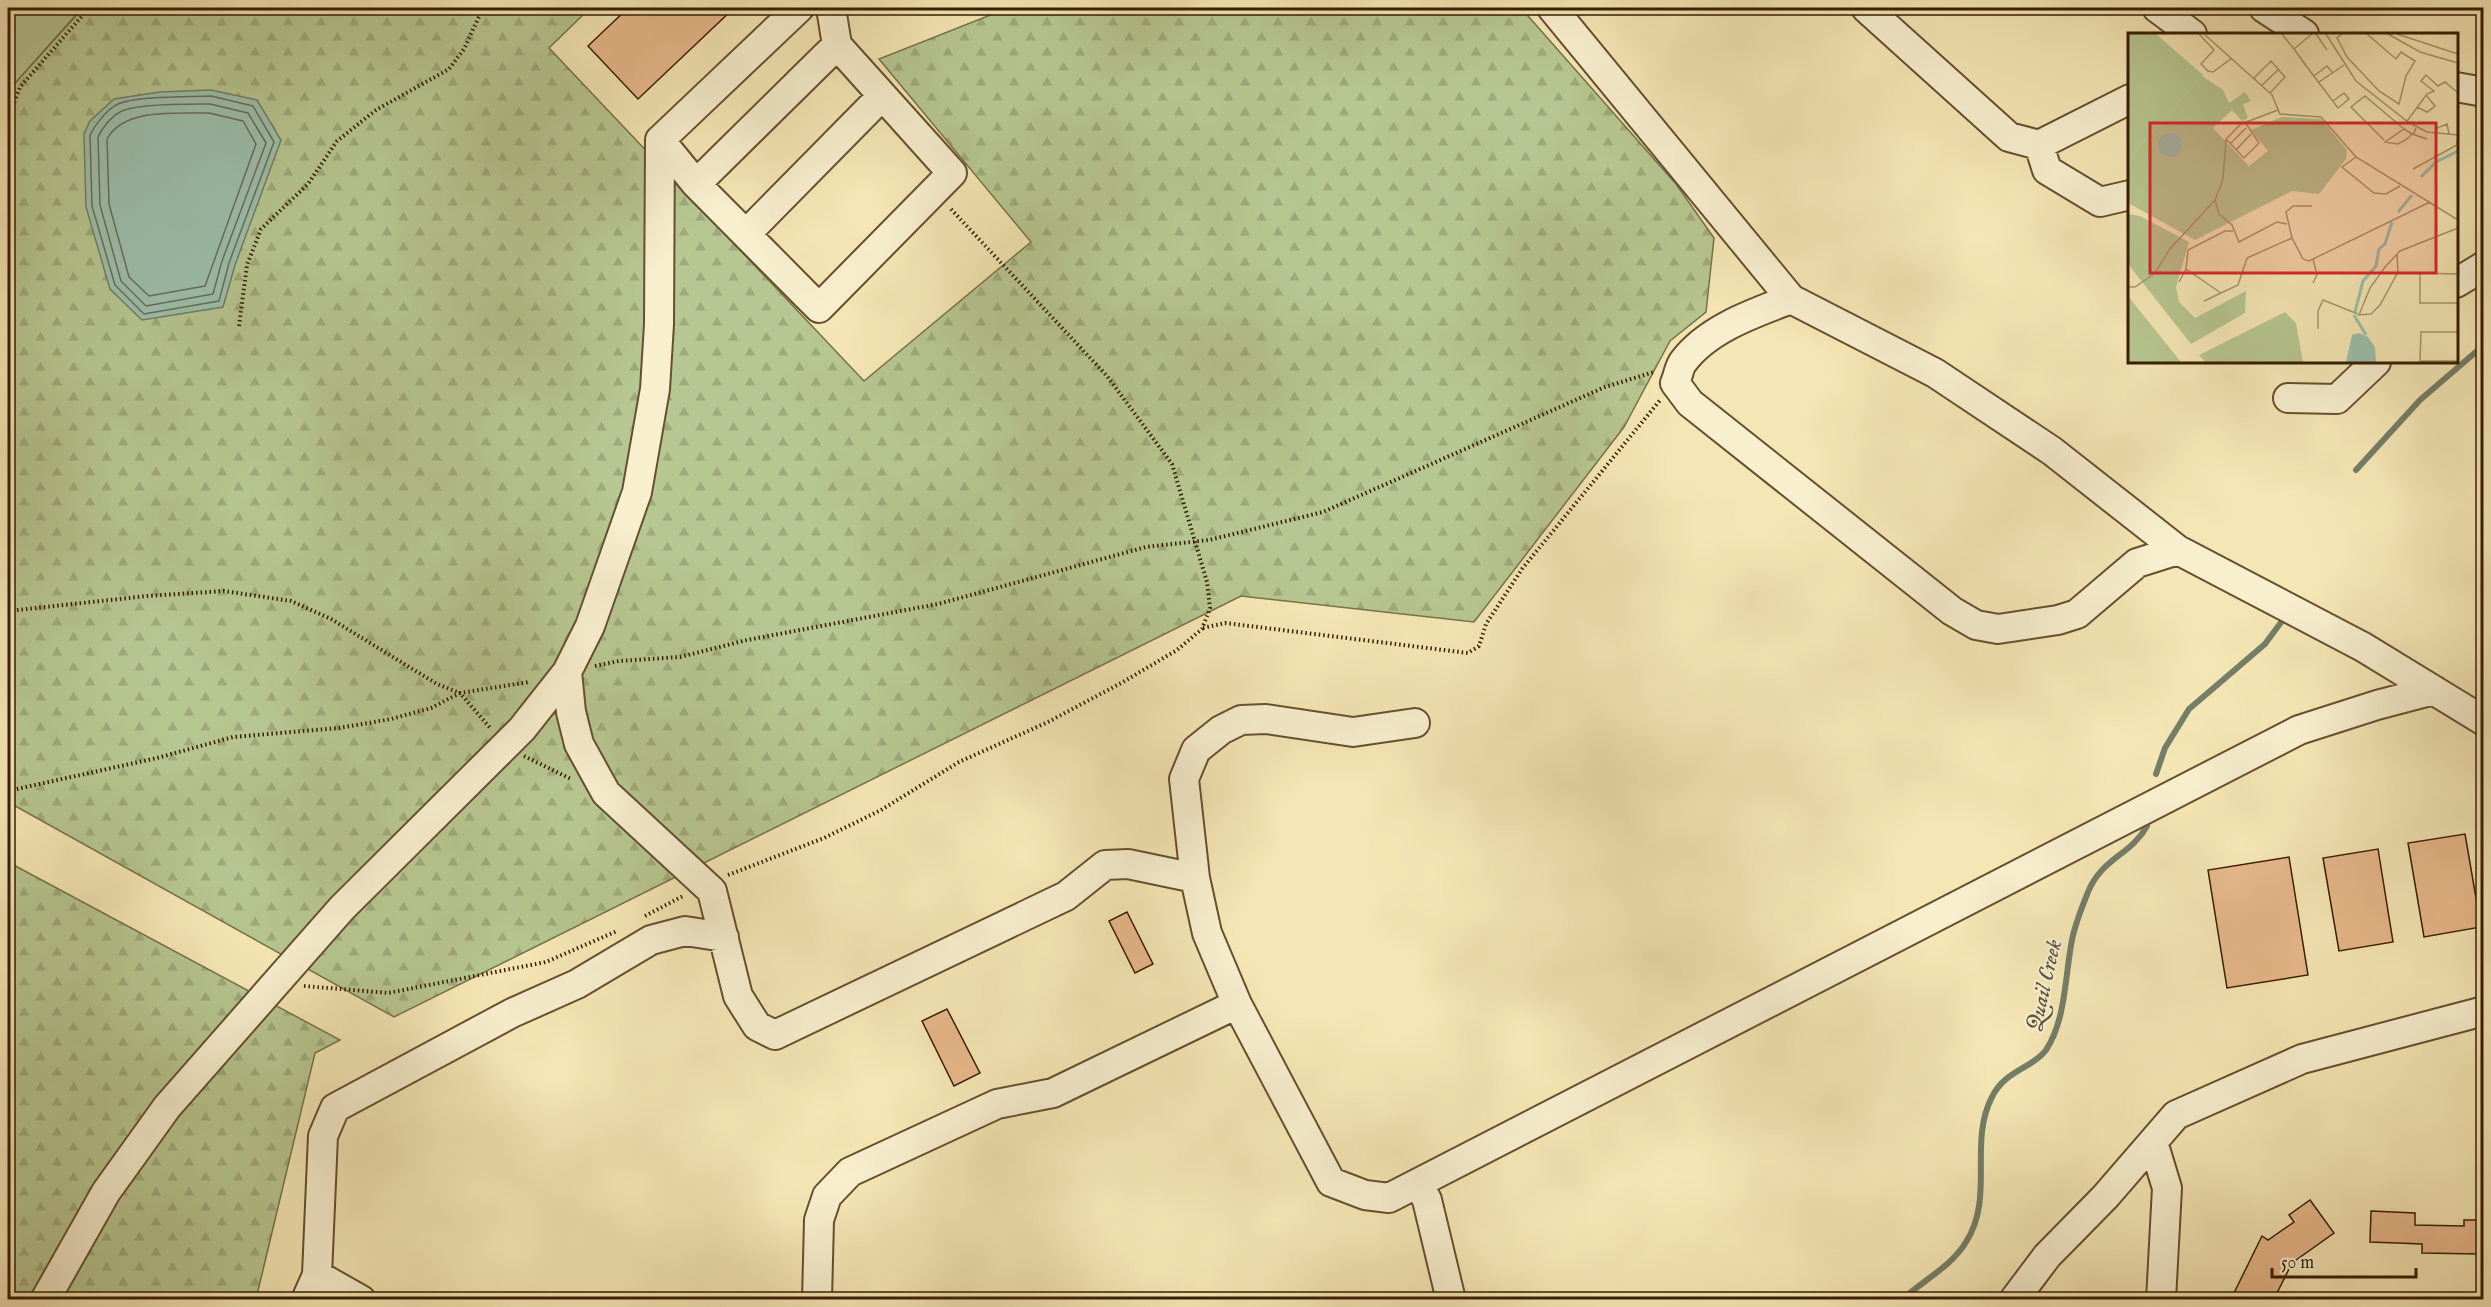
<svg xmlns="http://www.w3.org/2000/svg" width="2491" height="1307" viewBox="0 0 2491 1307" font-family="'IM FELL English',serif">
<defs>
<pattern id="forest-firs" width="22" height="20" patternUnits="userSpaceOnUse" patternTransform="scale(1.5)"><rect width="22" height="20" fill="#b7c791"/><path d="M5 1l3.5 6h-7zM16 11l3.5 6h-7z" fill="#9eaa7b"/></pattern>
</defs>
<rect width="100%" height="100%" fill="#f5e7b5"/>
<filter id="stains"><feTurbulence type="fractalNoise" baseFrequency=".00333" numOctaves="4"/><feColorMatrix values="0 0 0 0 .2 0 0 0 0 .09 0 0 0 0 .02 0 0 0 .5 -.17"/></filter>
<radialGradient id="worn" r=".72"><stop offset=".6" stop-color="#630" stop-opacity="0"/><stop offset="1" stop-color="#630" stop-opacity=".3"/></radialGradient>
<!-- forest -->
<path fill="url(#forest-firs)" stroke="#777249" stroke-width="1.5" d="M83,8H590L549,48L864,381L1031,242L879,59L1008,8H1521L1676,184L1714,238L1706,312L1670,341L1624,427L1474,622L1241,596L394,1017L8,802V91Z
M8,862L340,1040L315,1053L256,1299H8Z"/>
<!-- park -->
<path fill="#b7c791" stroke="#777249" stroke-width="1.5" d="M8,8H82L8,91Z"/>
<!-- water -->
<path fill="#9cc0ad" stroke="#747e68" stroke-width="1.5" d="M211,90L257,100L281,140L235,265L223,307L142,320L110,289L86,207L84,134L90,121L114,99L160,92Z"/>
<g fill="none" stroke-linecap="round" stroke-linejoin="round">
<!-- shore -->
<path stroke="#6a6e57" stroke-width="1.5" d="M211,96L253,106L274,142L229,263L219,301L144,314L115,285L92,206L90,135C95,125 107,109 118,104C136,96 189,97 211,96Z
M210,104L248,113L266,143L222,261L213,294L146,306L121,281L100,205L98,137C102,128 111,117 120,112C135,103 190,104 210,104Z
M209,113L243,121L256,144L205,286L149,296L129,277L109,204L107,139C124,107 178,114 209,113Z"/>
<!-- stream -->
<path stroke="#747e68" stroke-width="6" d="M2356,470L2420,400L2484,345
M2156,774L2165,748L2189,709L2265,644L2285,617
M1902,1300C1923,1280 1951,1267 1966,1242C1995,1197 1968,1143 1992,1097C2005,1070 2033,1068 2046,1050C2066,1020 2065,975 2072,940C2075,924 2082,907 2088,892C2102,858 2131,855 2147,826"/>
</g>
<!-- building -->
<path fill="#e7b88b" stroke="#371c01" stroke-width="1.5" d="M628,8H734L638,99L588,46Z
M2465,834L2481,927L2424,937L2408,843Z
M2378,849L2393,942L2339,951L2323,858Z
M2289,857L2308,975L2227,988L2208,870Z
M1127,912L1153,964L1135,973L1109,921Z
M947,1009L980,1073L954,1086L922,1021Z
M2310,1200L2334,1233L2292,1263L2274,1299H2231L2262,1236L2268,1240L2294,1222L2289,1215Z
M2371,1211L2415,1213V1225L2464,1226V1220H2480L2479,1254L2422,1253V1244L2370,1242Z"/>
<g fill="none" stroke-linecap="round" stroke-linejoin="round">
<defs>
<path id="minor" d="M1552,8L1791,299L1935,373L2052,451L2178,550L2363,647L2484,721
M1866,8L2009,137L2039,145
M2157,8L2192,34
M2264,8L2304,34
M2456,87L2484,92
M2130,99L2039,145L2047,170L2100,202L2130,195
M660,140L696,184L819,308L952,173L837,45L831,8
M696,184L837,45
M746,234L882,96
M2456,283L2484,266
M1791,299C1754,313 1707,329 1683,362C1679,367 1678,377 1675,383L1690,403L1952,611L1976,625L1998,629L2058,620L2077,614L2137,563L2178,550
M2288,398L2337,399L2376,362
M567,672L571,712L579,744L606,793L712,891L738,996L757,1026L775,1035L1066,896L1105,865L1128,864L1195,878
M1415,723L1353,732L1266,719L1241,720L1221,730L1196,750L1184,779L1195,878L1207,933L1237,1004L1331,1182L1365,1195L1389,1198L2299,730L2377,705L2434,690
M2153,1142L2167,1188L2161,1300
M1418,1183L1427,1200L1451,1300
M317,1275L361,1300
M45,1300L106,1192L167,1107L342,908L522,729L567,672L590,626L637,492L655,389L659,324L660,140L799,8
M306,1300L317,1275L323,1136L335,1108L512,1013L577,984L651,940L685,931L724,937
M817,1300L819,1220L827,1196L850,1172L997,1104L1053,1093L1237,1004
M2014,1300L2047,1256L2105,1197L2176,1115L2302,1059L2484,1011"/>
</defs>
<!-- minor casing -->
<use href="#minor" stroke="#664f2e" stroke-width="32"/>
<!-- path -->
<path stroke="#371c01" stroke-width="4" stroke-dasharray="1.5 3" stroke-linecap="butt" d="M8,119L20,87L89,8
M239,326L247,265L261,229L308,184L337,141L376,110L449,69L464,49L483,8
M8,611L147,596L224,591L291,601L331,619L437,684L460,693L529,682
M1203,628L1225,623L1468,653L1479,646L1486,624L1522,569L1661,399
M595,666L619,661L680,657L747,640L938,604L1146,547L1209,540L1323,512L1605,387L1654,372
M524,756L571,779
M8,791L157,758L233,737L339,728L391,719L431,708L460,693L491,729
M728,875L824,838L881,810L959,762L1048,722L1123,682L1177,650L1202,629L1210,608L1207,582L1172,464L1107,376L949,207
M645,916L683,896
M304,986L388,993L546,962L617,931"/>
<!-- minor -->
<use href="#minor" stroke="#f8efcf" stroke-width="28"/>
</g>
<g text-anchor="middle" stroke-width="4.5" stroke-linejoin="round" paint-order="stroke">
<!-- water labels -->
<g font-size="22" font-style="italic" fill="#5a553d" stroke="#f8efcf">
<text transform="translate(2043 985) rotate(-77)" y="8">Quail Creek</text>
</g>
</g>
<!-- overview -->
<g transform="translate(2128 33)">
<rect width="330" height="330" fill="#f5e7b5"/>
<path d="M74,43L95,57L101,70L117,59L123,68L115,71L120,85L114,88L104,77L85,95L121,133L140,118L123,97L154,84L193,86L219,117L218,126L191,161L164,158L67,207L0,170V126ZM0,181L12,183L61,209L48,254L51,269L67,285L118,258L117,280L63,311L0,231ZM0,263L16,283L53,329H0ZM157,279L168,290L175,329H77L71,322Z" fill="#b7c791"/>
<path d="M0,1H28L75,42L0,126Z" fill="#b7c791"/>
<path d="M30 112a12 12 0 1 1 24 0a12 12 0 1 1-24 0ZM231,300L240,304L247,314L248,329H218L224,302Z" fill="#9cc0ad"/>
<path fill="none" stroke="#9cc0ad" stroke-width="3" d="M293,144L308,129L330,118M270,179L284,162M227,279L235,248L248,233L251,216L257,211L264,189M226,282L238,302"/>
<path fill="none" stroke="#a9966d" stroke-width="1.5" d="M71,1L86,17L73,31L80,38L85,39L104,25M76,1L144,62L152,81L193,84L228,124L330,187M154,1L166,16L184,1M188,1L199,17M198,1L228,48L280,89L299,99L330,102M214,1L209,5L219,24L251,58L271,71L278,43L287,28L273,19L268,26L239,1M260,1L292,19L330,30M269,1L330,21M166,16L179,34L210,75L221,66L216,60L205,68M186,43L199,33L204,39M126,45L143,28L157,44L142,60M191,49L216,32M134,52L150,37M289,74L299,79L307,73L298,62M279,88L299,61L306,58L293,48L298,42L310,53L317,49L330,60M288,95L286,100L284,101L279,106L270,111L257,109L276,96L284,101L299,106M308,100L309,95L319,91L321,101M98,106L116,125L131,110L117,89M256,107L223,74L237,63L276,96M102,111L118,95M108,117L123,101M228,124L214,134L246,160L258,161L272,153M285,136L329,112L330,102M87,167L91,181L104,192L111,209L149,189L159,191M184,173H165L158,179L164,205L175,226L181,228L302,169M269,221L270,239L252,272L243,281L231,282L242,255L257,234L272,218L330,195M58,236L93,260M330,241L292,240V270H330M51,249L58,236L60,217L97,198H105M185,250L189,242L185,226M0,254H7L27,240L41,217L87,167L95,146L98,106L113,91L150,77M76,268L110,252L119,225L164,205M190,296V278L195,267L230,281M330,299H293L292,328H330"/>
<path fill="#d62828" fill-opacity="0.15" stroke="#d62828" stroke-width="3" d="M22,90H308V240H22Z"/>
<rect width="330" height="330" fill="none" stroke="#371c01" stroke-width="3"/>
</g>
<!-- margin -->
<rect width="2491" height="1307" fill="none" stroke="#f5e7b5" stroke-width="30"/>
<rect x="9" y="9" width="2473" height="1289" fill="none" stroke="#371c01" stroke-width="3"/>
<rect x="15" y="15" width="2461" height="1277" fill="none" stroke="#371c01" stroke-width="1.5"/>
<!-- scale -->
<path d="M2272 1268v9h144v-9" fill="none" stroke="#371c01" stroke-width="3"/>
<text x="2281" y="1268" font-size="18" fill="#371c01" stroke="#f8efcf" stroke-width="4.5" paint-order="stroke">50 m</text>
<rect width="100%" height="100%" filter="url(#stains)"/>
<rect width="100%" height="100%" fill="url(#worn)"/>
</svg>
